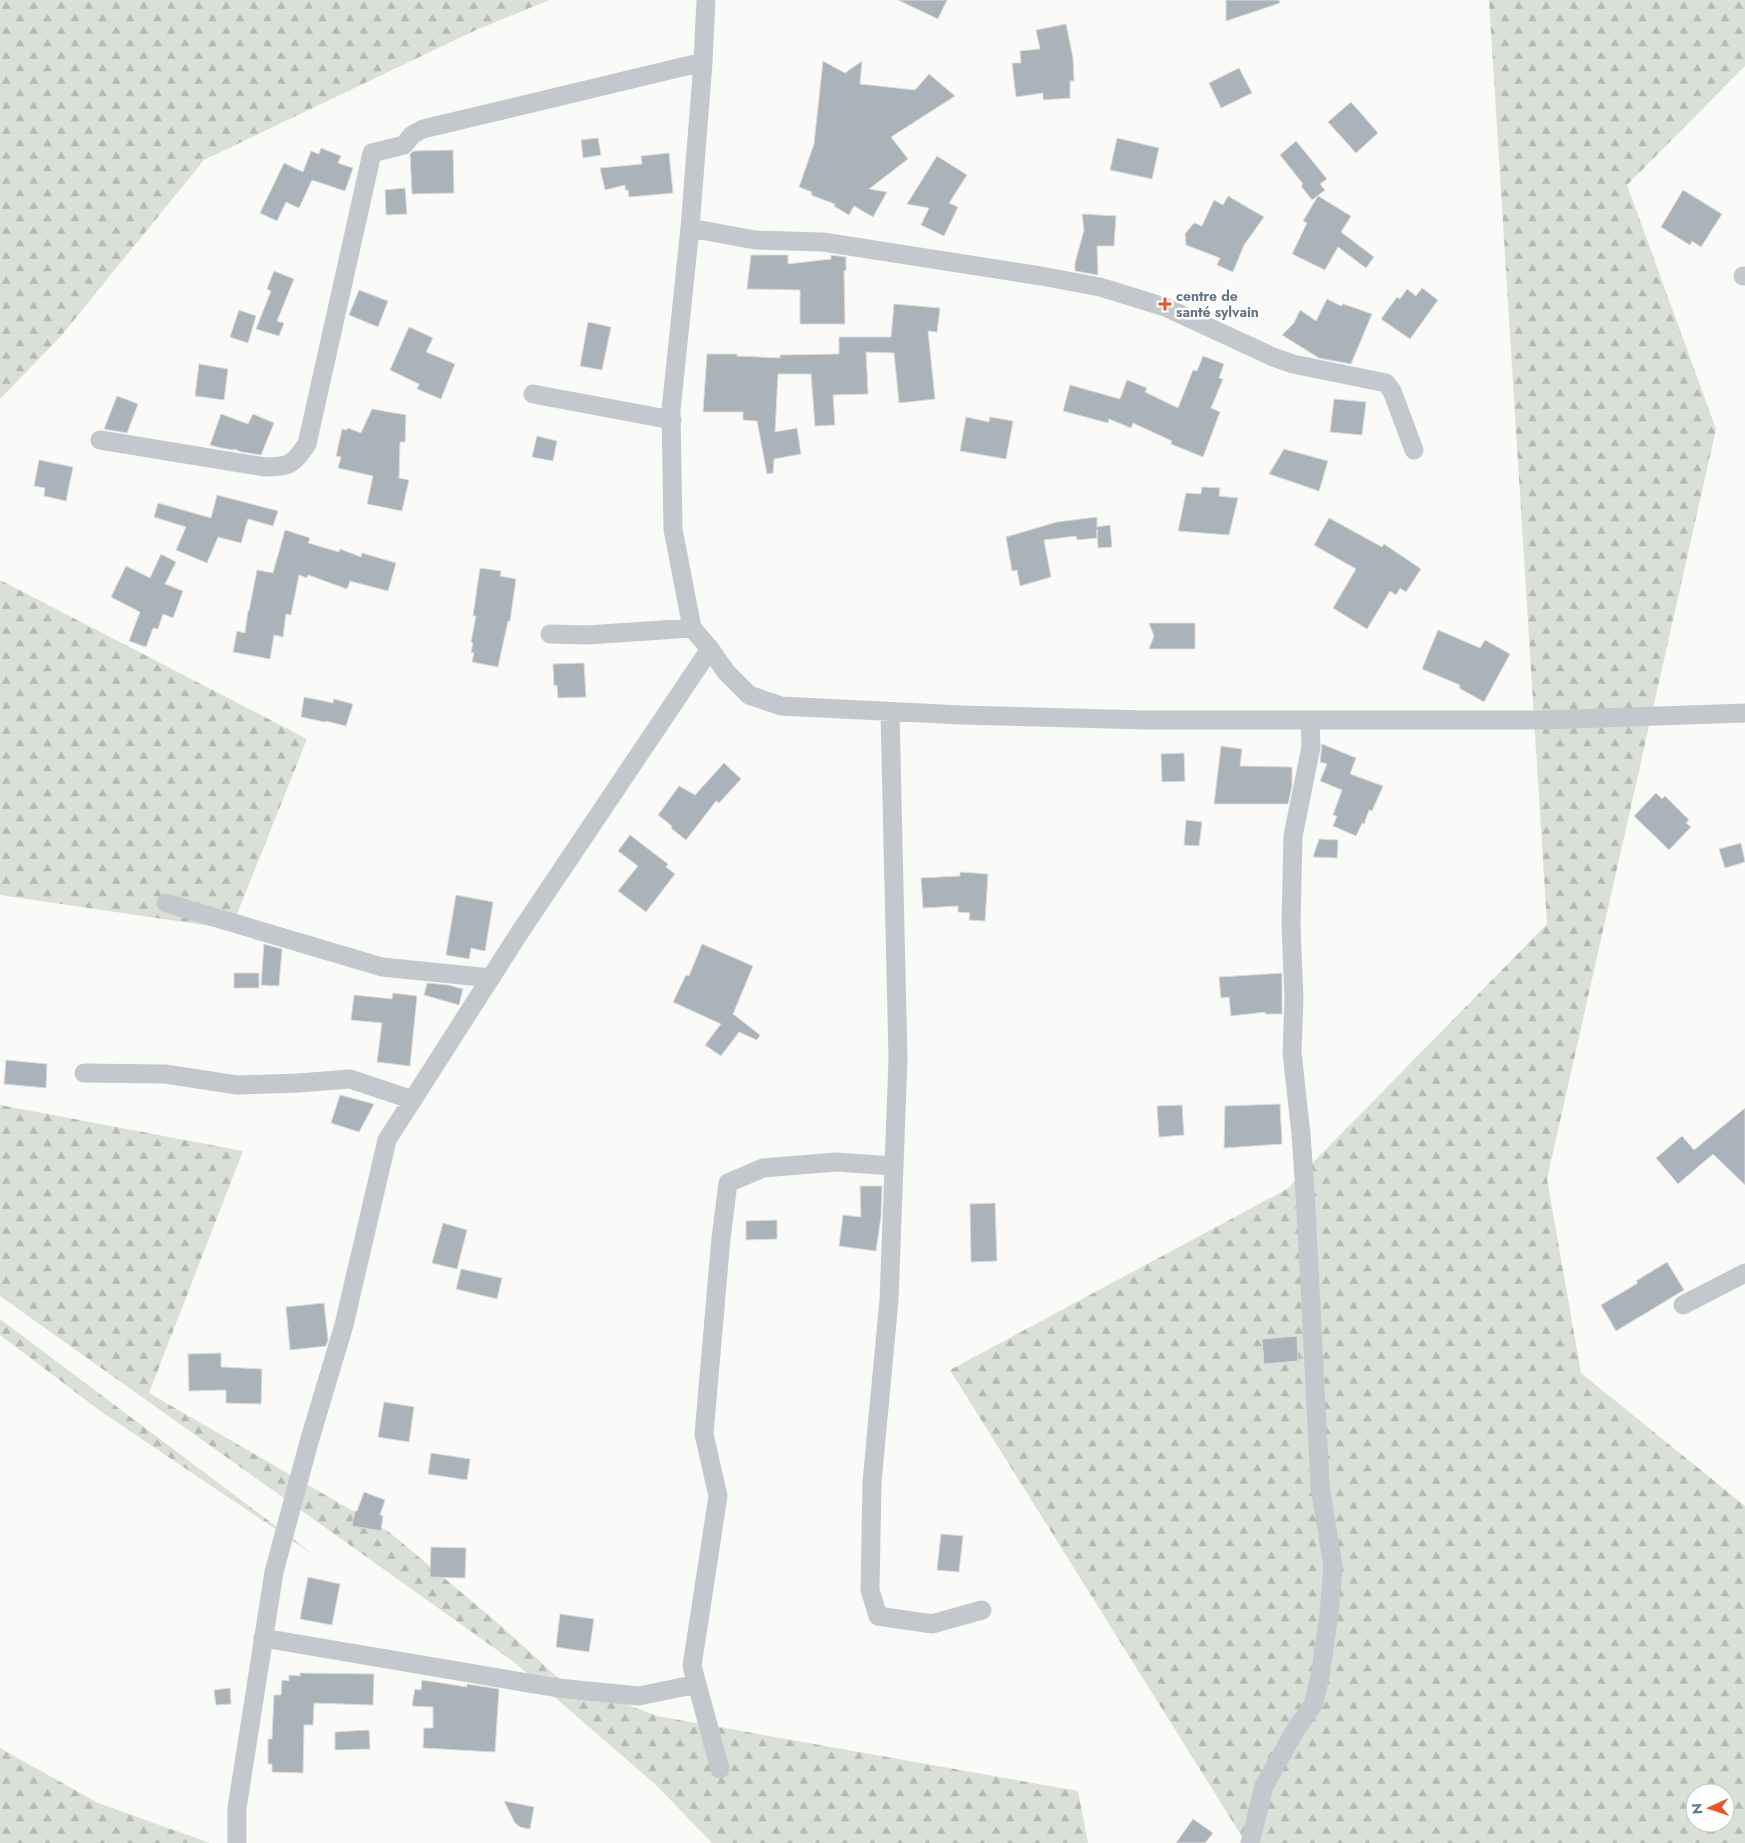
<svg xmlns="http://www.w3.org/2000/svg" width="1745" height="1843" viewBox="0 0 1745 1843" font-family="Jost,sans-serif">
<defs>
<pattern id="forest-firs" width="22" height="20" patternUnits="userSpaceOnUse" patternTransform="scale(1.25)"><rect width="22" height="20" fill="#dadfd7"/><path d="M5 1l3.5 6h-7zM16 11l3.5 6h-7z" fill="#b4b9b4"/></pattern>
</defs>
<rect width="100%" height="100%" fill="#fafaf8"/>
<!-- forest -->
<path fill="url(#forest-firs)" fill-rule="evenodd" d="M0,0H549L474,31L204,160L61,336L0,399Z
M1489,0H1745V66L1627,185L1716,429L1547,1179L1581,1373L1745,1506V1843H1246L950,1370L1287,1189L1547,924ZM1695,1793H1725V1823H1695Z
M0,580L307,739L231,929L0,895Z
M0,1105L243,1151L149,1393L389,1532L499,1624L557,1677L657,1716L1078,1791L1088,1843H712L656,1785L514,1662L0,1296Z
M0,1319L317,1557L103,1413L0,1335Z
M0,1748L98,1803L210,1843H0Z"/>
<!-- building -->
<path fill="#aab3b9" stroke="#dcdcda" d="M898,0H947L938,19Z
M1226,0H1279L1280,3L1226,21Z
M1066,24L1073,58L1074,81H1070V98L1043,100V93L1016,97L1012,63H1021L1020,51L1040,49L1036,30Z
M823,61L845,73L862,61L860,84L915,90L929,74L955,96L891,137L908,159L869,189L887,192L873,217L854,206L849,215L834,206L835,204L811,195L812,192L799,187L814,144Z
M1239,68L1252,93L1221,108L1209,83Z
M1351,102L1378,133L1356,153L1328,122Z
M598,138L601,155L583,158L581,140Z
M1117,138L1159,148L1152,179L1110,170Z
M1296,141L1327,179L1320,184L1325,190L1312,200L1301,186L1303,184L1280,155Z
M321,148L341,156L338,163L353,168L345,191L312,180L299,208L286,202L277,221L260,213L284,163L303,172L311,151L319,154Z
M453,150L454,193L412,194L410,154L414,151Z
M669,153L673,193L629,197L628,190H625V185L605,190L600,168L642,164L641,156Z
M937,156L967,175L949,203L958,207L944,236L921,225L929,208L907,204Z
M405,188L407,214L386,215L385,190Z
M1683,190L1722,214L1701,247L1692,241L1690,245L1661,227Z
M1228,196L1264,217L1244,245L1233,272L1217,265L1220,258L1186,245L1185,234L1194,223L1202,226L1214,200L1223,205Z
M1318,196L1351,216L1341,232L1374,257L1366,268L1338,247L1325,270L1292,254L1307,223L1303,221Z
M1082,214L1116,216L1114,246H1097L1098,275L1075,271V263L1084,230Z
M751,255H788V264L831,259V255L846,257V270L844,271L845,324H800V290L747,289Z
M274,271L294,279L277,321L284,323L279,336L256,329L271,291L267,289Z
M1422,288L1438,300L1410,339L1381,319L1397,297L1400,299L1407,289L1416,296Z
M359,290L388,301L378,327L349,315Z
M1327,299L1341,306L1343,304L1372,314L1351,364L1319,358L1282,335L1294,323L1300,310L1316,321Z
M894,304L940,308L937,332L928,331L935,399L899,403L894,353L866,352L868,394L833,395L835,425L815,426L811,374H778L775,432L797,428L801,454L774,459L773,473L767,474L757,421L743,420V412H703L707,354H737V356L780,358V355L839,354V337H891Z
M239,310L256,316L248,343L230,337Z
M588,322L611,327L602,370L580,366Z
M409,327L433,338L426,352L455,364L441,399L417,389L419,384L390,370Z
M1203,356L1224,364L1219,378L1223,379L1211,408L1220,412L1203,457L1171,444L1172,441L1133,423L1131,428L1109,419L1108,423L1063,411L1070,385L1120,399L1127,380L1147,388L1145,392L1178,408L1193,370L1197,371Z
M199,364L228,369L224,400L195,396Z
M117,396L138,404L127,433L104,429Z
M1334,399L1366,402L1362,435L1330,432Z
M372,409L406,415L405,442H400L399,478L409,480L402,511L367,504L373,476L338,468L341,457L336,456L342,429L347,430L348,428L361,433Z
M221,414L248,424L253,414L274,423L261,455L242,452L234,449V450L221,448L210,445Z
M966,417L989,422L990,417L1013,421L1006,459L960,451Z
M537,436L557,441L553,461L532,457Z
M1284,449L1328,461L1319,491L1269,474Z
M39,460L73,467L66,501L44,496L45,488L34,486Z
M1202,487L1220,488L1219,496L1238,498L1229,535L1178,531L1186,493L1201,494Z
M217,495L278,511L273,526L248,519L241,543L218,537L207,563L176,550L186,527L154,517L158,503L211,518Z
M1097,517V527L1110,525L1112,547L1098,548L1097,529V538L1077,540L1076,536L1044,540L1051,577L1020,586L1017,570L1012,571L1006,537L1057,522Z
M1329,518L1382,547L1384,544L1421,569L1406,592L1400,588L1396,595L1390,591L1367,629L1333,608L1356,569L1314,545Z
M285,530L310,538L308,543L339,552L340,549L361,557L362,553L396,563L388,591L350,581L347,589L308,575L307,578L299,575L291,615L286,614L283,637L274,635L270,659L233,652L237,631L245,633L248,611H249L257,570L273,573Z
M161,554L176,562L165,584L183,591L173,618L163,614L158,629L153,628L146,647L129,641L140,612L111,597L126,566L150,578Z
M480,568L501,571L500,576L516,579L510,621H508L498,667L472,662L474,653L471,652L473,643L471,642L476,616H473Z
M1149,623H1195V649H1149L1154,636Z
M1438,630L1480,648L1485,640L1510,654L1484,702L1459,688L1460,685L1422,669Z
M584,663L586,697L558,698L557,685L554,686L553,664Z
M304,697L333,703L334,699L353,704L346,726L326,721L325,722L301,717Z
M1322,744L1356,758L1350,774L1383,786L1372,811L1369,810L1364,824L1362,823L1356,836L1333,826L1337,816L1333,815L1342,790L1320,781L1327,764L1320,762Z
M1221,746L1242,749L1240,766L1292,767V786L1288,804H1214Z
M1184,753L1185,781L1162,782L1161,754Z
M724,763L741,779L719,803L716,801L686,840L671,828L672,826L658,815L679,786L695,795Z
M1656,793L1662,799L1665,796L1689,820L1686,823L1691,827L1669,850L1634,816Z
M1186,820L1202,822L1199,846L1184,845Z
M630,835L668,864L666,867L675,874L646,912L618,891L638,866L618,851Z
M1319,839L1338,840L1337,858L1313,857Z
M1741,843L1745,862L1725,868L1719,849Z
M960,872L988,874L985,921L969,920L970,913L958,912V906L923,908L921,878L960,876Z
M456,895L493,902L485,951L471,948L469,959L446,955Z
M264,944L282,949L279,986L261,985Z
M702,944L753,966L733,1014L760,1035L757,1040L739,1032L721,1056L705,1045L721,1024L673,1002L686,975L689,976Z
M234,973H259V988H234Z
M1282,973V1014H1265V1012L1231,1016L1229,997L1221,998L1219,977Z
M427,983L448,985L463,989L459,1005L424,995Z
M393,993L417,996L410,1066L377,1062L382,1023L351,1020L354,995L392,999Z
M6,1060L47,1064L46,1088L4,1084Z
M340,1095L374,1104L359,1132L331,1123Z
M1280,1104L1282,1144L1224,1148L1225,1106Z
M1182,1105L1184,1135L1159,1137L1157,1106Z
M1745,1108V1185L1713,1154L1678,1184L1656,1158L1682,1136L1694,1150Z
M860,1186H882L881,1216L876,1251L839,1246L843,1215L861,1217Z
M995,1203L997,1261L971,1262L970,1204Z
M777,1220V1239L746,1240V1221Z
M443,1223L467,1230L457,1269L432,1263Z
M1667,1262L1684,1290L1616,1331L1601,1305L1638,1283L1636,1281Z
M461,1269L502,1278L497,1299L456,1289Z
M324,1303L328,1340L326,1346L290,1350L286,1307Z
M1297,1336L1298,1361L1264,1364L1262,1339Z
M221,1353V1367L262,1369L261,1404L226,1403V1390L189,1391L188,1354Z
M384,1402L414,1407L409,1442L378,1437Z
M431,1453L470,1459L467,1480L428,1474Z
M364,1492L385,1500L380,1515L383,1516L381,1531L352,1526L355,1511H357Z
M941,1534L963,1536L959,1572L937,1570Z
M431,1547L466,1548L465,1578L430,1577Z
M308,1577L340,1584L332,1625L300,1619Z
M560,1614L594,1619L589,1652L556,1647Z
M300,1673L374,1674L373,1705L314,1703L313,1725H304L303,1773L272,1772V1764H268V1739H272L274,1695H281L282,1680L289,1681V1675L300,1676Z
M422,1680L467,1687V1684L499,1689L495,1752L423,1748L424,1728H433V1707L412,1706L415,1689L421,1690Z
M230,1688L231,1704L216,1705L214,1690Z
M369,1730L370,1749L335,1750V1732Z
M504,1801L534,1807L530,1829L520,1827L515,1823Z
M1193,1819L1213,1833L1205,1843H1176Z"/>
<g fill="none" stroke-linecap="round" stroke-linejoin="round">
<!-- minor -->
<path stroke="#c3c8cc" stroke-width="19" d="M706,0L703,62L690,228L671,410L673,529L692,628L710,649L726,672L749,695L781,706L962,715L1145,720H1543L1745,713
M690,228L755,240L823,242L1041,276L1100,287L1165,307L1273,357L1293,364L1386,383L1392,391L1414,450
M1743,276H1745
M533,394L672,420
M100,440L265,467C291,467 293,464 307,444L372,153L404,145L412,135L423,129L703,62
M550,634L587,635L692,628
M890,712L898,1059L889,1300L872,1482L870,1590L878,1616L932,1624L982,1610
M166,903L382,967L491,978
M84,1073L165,1074L237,1085L298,1083L350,1079L413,1100
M1683,1305L1745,1273
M263,1638L558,1688L639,1696L697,1684
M720,1769L692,1666L718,1496L704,1434L721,1238L728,1183L763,1168L836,1162L894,1166
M237,1843V1808L274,1572L309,1442L344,1325L387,1140L518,935L710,649
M1250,1843L1264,1786L1296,1729L1313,1705L1320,1677L1329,1614L1333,1566L1320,1486L1306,1208L1301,1134L1292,1053L1294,999L1291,924L1293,836L1311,747L1310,721"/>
</g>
<!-- markers -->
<path fill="#e4572e" stroke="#fff" stroke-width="2" d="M1162.5 296.5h5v5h5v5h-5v5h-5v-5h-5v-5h5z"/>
<g text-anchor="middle" stroke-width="5" stroke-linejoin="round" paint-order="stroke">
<!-- poi labels -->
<g font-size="14" font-weight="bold" fill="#657683" stroke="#fff" text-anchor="start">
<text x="1176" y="301">centre de<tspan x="1176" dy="16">santé sylvain</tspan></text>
</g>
</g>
<!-- north arrow -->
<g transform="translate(1710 1808) rotate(267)"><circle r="24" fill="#ffffff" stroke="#c1c8cd"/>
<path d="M0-4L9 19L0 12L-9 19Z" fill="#e4572e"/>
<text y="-8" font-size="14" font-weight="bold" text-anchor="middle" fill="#657683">N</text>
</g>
</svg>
